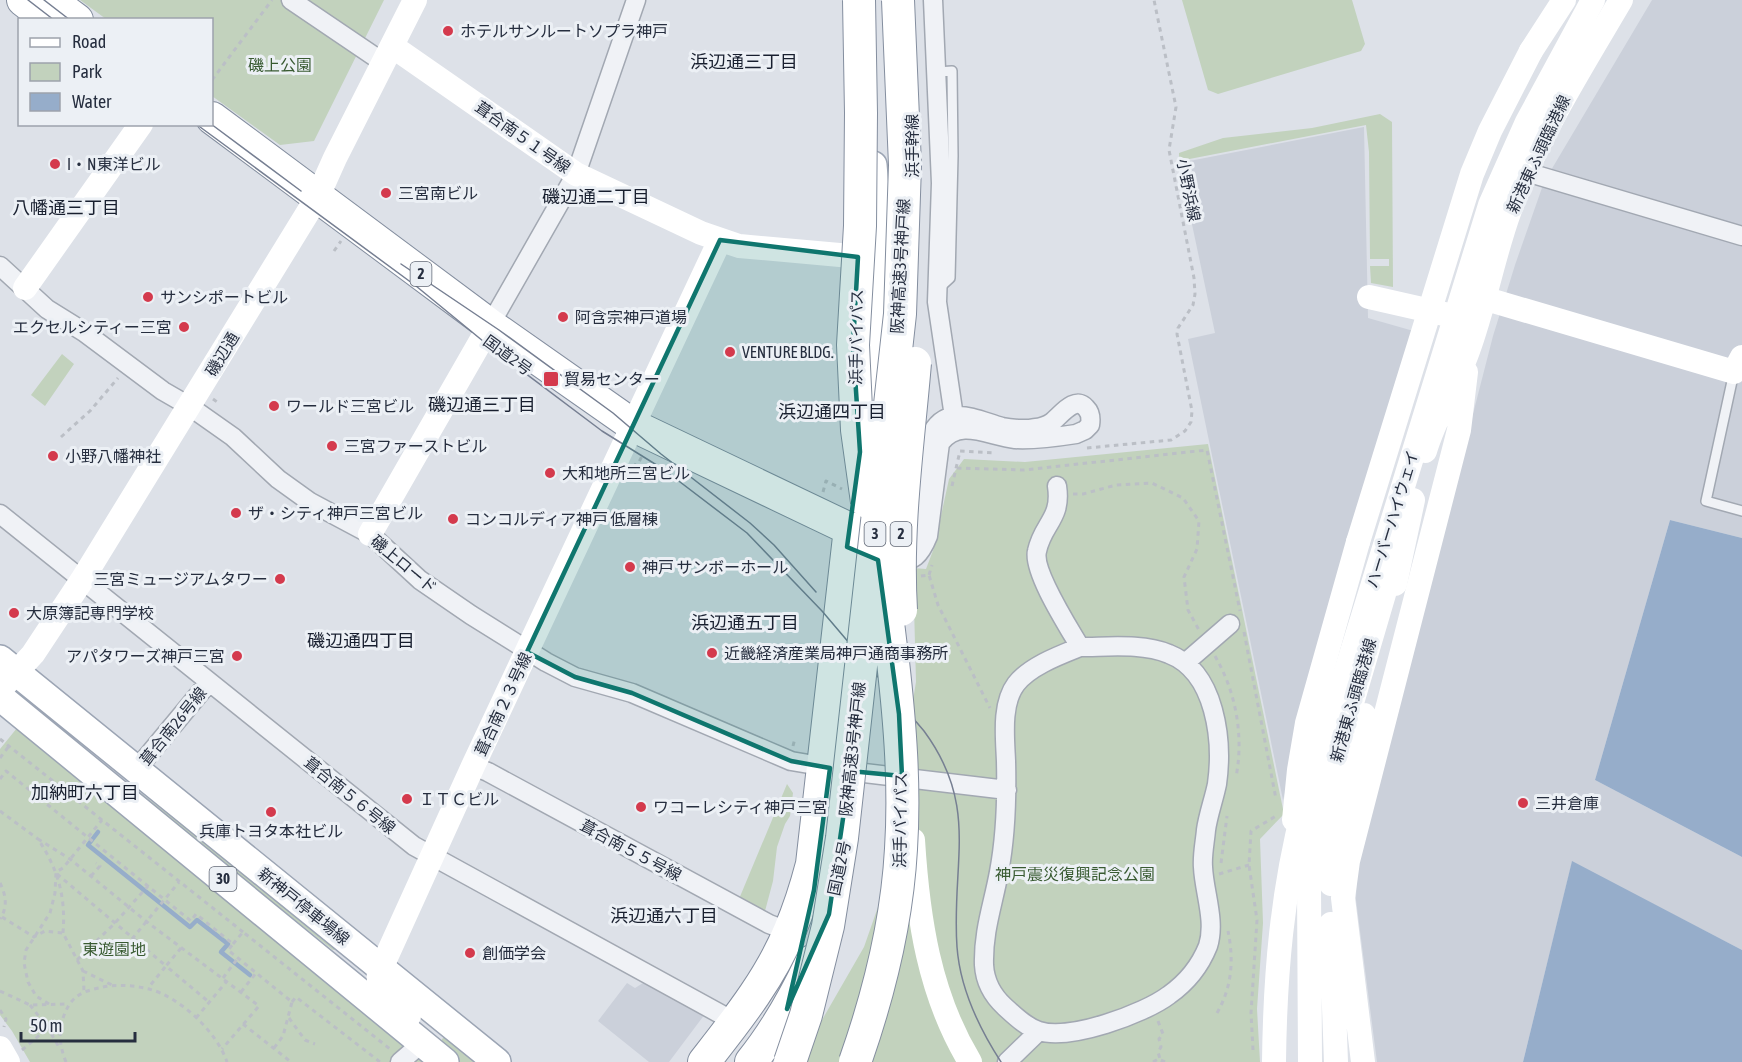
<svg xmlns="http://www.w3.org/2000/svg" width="1742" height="1062" viewBox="0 0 1742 1062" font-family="'Asap Condensed','Noto Sans JP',sans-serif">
<rect width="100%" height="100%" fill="#dde1e8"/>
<!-- built -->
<path fill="#cbd0da" d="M1652,0H1742V538L1670,520L1595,780L1742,857V950L1572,862L1523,1062H1377L1356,900L1357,866L1493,336L1515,265L1544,182Z
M1364,127L1368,318L1417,332L1283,800L1188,339L1215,333L1179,163Z
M627,983L635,988L643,983L705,1014L669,1062H649L598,1021Z"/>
<!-- green -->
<path fill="#c2d2bd" d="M80,0H384L314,141L280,145L212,96V20L106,19Z
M1182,0H1352L1365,44L1361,51L1218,94L1208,90Z
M1380,114L1392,122L1393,287L1371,283L1370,266H1389V259H1370L1369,152L1366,125L1179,161V153L1223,138L1312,128Z
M62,354L74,364L45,406L31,395Z
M1208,444L1284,814L1260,839L1263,923L1257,1009L1260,1062H794L822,1020L864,947L879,904L916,682L913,568L926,569L934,548L949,479L964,459L1025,462Z
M35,711L337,945L338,949L333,950L33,713Z
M17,728L427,1062H30L12,1031L0,1015V749Z
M787,784L793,793L790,816L785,824L777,847L773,881L765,911L739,899Z
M448,1034L488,1062H459L442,1048V1039Z"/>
<!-- water -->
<path fill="#96adca" d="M1670,520L1742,538V857L1595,780Z
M1572,861L1742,950V1062H1523Z"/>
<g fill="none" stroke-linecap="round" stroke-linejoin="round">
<!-- stream -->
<path stroke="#96adca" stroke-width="4.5" d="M98,832L88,845L190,927L197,920L228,944L221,952L250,975"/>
<defs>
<path id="lane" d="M937,72L952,71L953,156L950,278L938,289
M1734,372L1706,501L1742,511"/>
<path id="street" d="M291,0L384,63
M933,0L941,183L937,302L953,410L950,429
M1526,172L1742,236
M0,266L47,309L84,332L163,391L189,406L233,437L278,479L310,502L370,534L420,580L471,615L546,662L575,677L632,693L791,761L856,772L1007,790
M490,325L576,174L636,0
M1057,486C1062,519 1043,523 1037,551C1032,571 1069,628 1080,647
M0,514L414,846L735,1022
M892,564C914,561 920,556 928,536L940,443C960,417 988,436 1015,439C1033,440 1057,437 1076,434L1085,430L1090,425C1091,419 1091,413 1086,408C1075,395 1061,415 1052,422C1048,425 1040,428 1035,428C1026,430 1011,429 1002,427C974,419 946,402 929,438L919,530L909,540L895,545
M1080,647C1108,647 1143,643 1169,654C1216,672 1223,741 1217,784C1214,799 1208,815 1206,830C1205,842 1202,855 1203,867C1204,892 1216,921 1208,946C1200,966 1186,983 1169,995C1144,1014 1069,1041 1039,1031C1026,1027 1015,1016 1005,1007C993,996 985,982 984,965C983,931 993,905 999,872C1006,835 1007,799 1006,761C1005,737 1001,704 1016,684C1030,666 1060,655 1080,647Z
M1185,663L1230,624
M473,766L488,772L769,924L790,932
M136,770L209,682
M400,1062L422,1043
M1007,1062L1039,1031"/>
<path id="primary" d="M866,399L881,259L873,165
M0,659L497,1062
M0,697L445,1062"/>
<path id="highway" d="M23,0L49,20
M50,0L77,20
M212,118L490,325L634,426L879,543L877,563
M704,1062C736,1021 770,979 790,930C799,909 806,887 812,864L850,528
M751,1062C776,1031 795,997 812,961"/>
</defs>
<!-- lane casing -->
<use href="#lane" stroke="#a2a8b2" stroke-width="12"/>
<!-- street casing -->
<use href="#street" stroke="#a2a8b2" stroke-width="21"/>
<!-- primary casing -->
<use href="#primary" stroke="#9ca5b4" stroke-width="30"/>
<!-- highway casing -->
<use href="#highway" stroke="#848e9f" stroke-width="34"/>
<!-- path -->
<path stroke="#bbbfc6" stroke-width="3" stroke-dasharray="4.5 4.5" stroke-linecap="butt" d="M212,80L272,0
M334,251L341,241
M213,399L220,404
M61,437L90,411L118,378
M1087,448L1171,440L1185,431L1191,422L1192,411L1177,334L1178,328L1193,305L1195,294L1194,278L1169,150L1176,107L1154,0
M634,464L637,466L643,454
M957,468L1024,470L1207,450L1240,611
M952,486L960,451L996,453
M823,492L826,481L842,489
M1073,494H1083L1116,485L1152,483L1183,498L1199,521L1197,549L1184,577L1188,610L1199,630
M929,575L932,565
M921,576L929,575L938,605L990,708
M1244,632L1276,799
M1215,656C1236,692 1244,736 1236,777
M0,739L243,932
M793,746L795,738
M0,758L9,746
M0,779L6,771L191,921L196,914L233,944L228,950L292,1002
M0,811L38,839
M1221,863L1227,816
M57,874L166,966L148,988
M1219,874L1249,865
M91,876L100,866L96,863
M0,883C6,895 8,907 0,919
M2,917L34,937L45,931L63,933L83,971L84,991
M63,933C66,897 58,869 38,839L70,859L147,922L259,1006L222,1049
M132,939L179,882
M233,944L243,932L390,1049
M181,948L166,966L210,1003
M77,960L114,924L148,886
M83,971L112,985
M223,978L238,958
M0,991L30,1005L67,1004
M241,992L256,973
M292,1002L296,997L380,1062
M49,1004L36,996L28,982L24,963L26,950L50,913L55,893L56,872L63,868L102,820
M30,1005L48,1028L60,1049
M0,1010L6,1019L4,1027
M1217,1013C1232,987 1234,960 1228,931
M196,1018L227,981
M289,1018L305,1040L315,1044
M1158,1021L1163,1034L1159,1039L1161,1047L1158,1052L1160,1059
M243,1024L291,1062
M274,1048L283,1036L292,1002
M22,1050L48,1028
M1253,1050L1251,1013L1257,920L1249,865L1251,831L1276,816
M66,1062C60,1047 58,1033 63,1018C70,998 79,992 99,988C114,984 133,985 149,989C180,997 217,1032 227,1062
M1153,1062L1158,1059L1165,1062"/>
<!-- lane -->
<use href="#lane" stroke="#f0f2f6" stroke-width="9"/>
<!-- street -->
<use href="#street" stroke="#f0f2f6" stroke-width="18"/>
<!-- secondary -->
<path stroke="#fff" stroke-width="24" d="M392,46L576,174L701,233L739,246L873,258
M1531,51L1564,0
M25,288L141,124
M1369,297L1475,321
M1483,298L1734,372L1742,357
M1425,451C1435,416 1456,385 1468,351C1485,305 1493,256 1510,210C1538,136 1581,68 1621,0
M370,534L490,325
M0,690L33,654L82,580L318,196L335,158L415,0
M1294,820L1299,770L1307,723L1358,542
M913,840C918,919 929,994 970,1062
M1331,884L1338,820L1364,715
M1331,924L1336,1062
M409,1016C395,1003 376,994 379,973L473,766L720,240
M0,1048L8,1062
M1310,1062L1309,886L1317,822L1394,560
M1363,1062L1343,898L1348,861L1459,430L1466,372"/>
<!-- primary -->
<use href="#primary" stroke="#fff" stroke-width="27"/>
<!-- highway -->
<use href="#highway" stroke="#fff" stroke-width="32"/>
<!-- tram -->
<path stroke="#767f92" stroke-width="1.5" d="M28,0L54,20
M44,0L70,20
M196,124L416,286L489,346L602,431L663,469L747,533L822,611L924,731C980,807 951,863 957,947C960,988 979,1028 1001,1062
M211,124L301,191
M401,264L499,330L613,413L661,454L750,523L774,545L816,592"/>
<defs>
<path id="highway-bridge" d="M859,0L861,113L860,226L853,345L857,430L867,502
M901,610C896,528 908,445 915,363
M790,1062L806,1015L828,926L842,838L900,314L905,165L898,0
M855,1062C879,994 897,921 901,849C905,786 900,724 893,662C889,635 887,608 882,581"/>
</defs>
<!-- highway-bridge casing -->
<use href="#highway-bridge" stroke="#848e9f" stroke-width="34" stroke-linecap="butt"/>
<!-- secondary-bridge -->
<path stroke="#fff" stroke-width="24" d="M1358,542L1472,174L1490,131L1531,51
M1395,584L1413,500
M1274,1062C1275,975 1282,891 1304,807L1490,205L1527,122L1593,0"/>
<!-- highway-bridge -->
<use href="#highway-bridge" stroke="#fff" stroke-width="32"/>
</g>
<!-- marked area -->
<path fill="#0f766e" fill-opacity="0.2" stroke="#0f766e" stroke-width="4.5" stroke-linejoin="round" d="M720,240L858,257L853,345L860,452L847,547L878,560L899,714L902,776L850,771L829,914L787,1009L814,890L830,768L791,761L632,693L575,677L527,652Z"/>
<!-- markers -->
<g fill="#d43a4d" stroke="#ecf0f5" stroke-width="2">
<circle cx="448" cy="31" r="6"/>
<circle cx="55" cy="164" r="6"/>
<circle cx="386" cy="193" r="6"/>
<circle cx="148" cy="297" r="6"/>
<circle cx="563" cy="317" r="6"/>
<circle cx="184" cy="327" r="6"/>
<circle cx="730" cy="352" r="6"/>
<rect x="543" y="371" width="16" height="16" rx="3"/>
<circle cx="274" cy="406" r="6"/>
<circle cx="332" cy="446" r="6"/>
<circle cx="53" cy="456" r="6"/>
<circle cx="550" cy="473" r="6"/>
<circle cx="236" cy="513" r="6"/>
<circle cx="453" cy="519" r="6"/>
<circle cx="630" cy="567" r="6"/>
<circle cx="280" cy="579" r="6"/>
<circle cx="14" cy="613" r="6"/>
<circle cx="712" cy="653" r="6"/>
<circle cx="237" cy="656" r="6"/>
<circle cx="407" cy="799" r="6"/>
<circle cx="1523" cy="803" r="6"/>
<circle cx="641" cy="807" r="6"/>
<circle cx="271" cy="812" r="6"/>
<circle cx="470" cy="953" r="6"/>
</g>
<g text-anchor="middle" stroke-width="6" stroke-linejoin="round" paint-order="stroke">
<!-- shield labels -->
<g fill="#ecf0f5" stroke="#616876" stroke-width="1.5">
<rect x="410.5" y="262" width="21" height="24" rx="4.5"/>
<rect x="864.5" y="522" width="21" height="24" rx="4.5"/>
<rect x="890.5" y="522" width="21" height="24" rx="4.5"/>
<rect x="209.5" y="867" width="27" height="24" rx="4.5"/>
</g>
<g font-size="15" font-weight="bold" fill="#262e3f">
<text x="421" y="279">2</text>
<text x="875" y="539">3</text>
<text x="901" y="539">2</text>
<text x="223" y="884">30</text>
</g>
<!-- poi labels -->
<g font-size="16" fill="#262e3f" stroke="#ecf0f5" text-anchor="start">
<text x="460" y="37">ホテルサンルートソプラ神戸</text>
<text x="67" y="170">I・N東洋ビル</text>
<text x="398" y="199">三宮南ビル</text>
<text x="160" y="303">サンシポートビル</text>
<text x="575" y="323">阿含宗神戸道場</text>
<text x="172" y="333" text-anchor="end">エクセルシティー三宮</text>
<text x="742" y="358">VENTURE BLDG.</text>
<text x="564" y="385">貿易センター</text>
<text x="286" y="412">ワールド三宮ビル</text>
<text x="344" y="452">三宮ファーストビル</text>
<text x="65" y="462">小野八幡神社</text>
<text x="562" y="479">大和地所三宮ビル</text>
<text x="248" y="519">ザ・シティ神戸三宮ビル</text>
<text x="465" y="525">コンコルディア神戸 低層棟</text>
<text x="642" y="573">神戸 サンボーホール</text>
<text x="268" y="585" text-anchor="end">三宮ミュージアムタワー</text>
<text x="26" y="619">大原簿記専門学校</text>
<text x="724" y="659">近畿経済産業局神戸通商事務所</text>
<text x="225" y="662" text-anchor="end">アパタワーズ神戸三宮</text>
<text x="419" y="805">ＩＴＣビル</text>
<text x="1535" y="809">三井倉庫</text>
<text x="653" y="813">ワコーレシティ神戸三宮</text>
<text x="271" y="837" text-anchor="middle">兵庫トヨタ本社ビル</text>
<text x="482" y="959">創価学会</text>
</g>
<!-- park labels -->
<g font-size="16" fill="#395b32" stroke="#ecf0f5">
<text x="280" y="71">磯上公園</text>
<text x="1075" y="880">神戸震災復興記念公園</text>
<text x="114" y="955">東遊園地</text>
</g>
<!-- street labels -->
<g font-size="16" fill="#262e3f" stroke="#ecf0f5">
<text transform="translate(523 137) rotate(35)" y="6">葺合南５１号線</text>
<text transform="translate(912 146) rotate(-90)" y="6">浜手幹線</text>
<text transform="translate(1538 154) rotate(-65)" y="6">新港東ふ頭臨港線</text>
<text transform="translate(1189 190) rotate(79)" y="6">小野浜線</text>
<text transform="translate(900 266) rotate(-87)" y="6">阪神高速3号神戸線</text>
<text transform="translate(856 337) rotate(-89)" y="6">浜手バイパス</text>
<text transform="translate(222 354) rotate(-59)" y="6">磯辺通</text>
<text transform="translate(508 355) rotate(36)" y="6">国道2号</text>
<text transform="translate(1392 519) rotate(-73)" y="6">ハーバーハイウェイ</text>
<text transform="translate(404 564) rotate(40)" y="6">磯上ロード</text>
<text transform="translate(1353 700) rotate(-74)" y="6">新港東ふ頭臨港線</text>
<text transform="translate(503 704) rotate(-65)" y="6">葺合南２３号線</text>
<text transform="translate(173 726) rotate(-51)" y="6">葺合南26号線</text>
<text transform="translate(852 749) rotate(-84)" y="6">阪神高速3号神戸線</text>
<text transform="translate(350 795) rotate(39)" y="6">葺合南５６号線</text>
<text transform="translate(900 820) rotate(-89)" y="6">浜手バイパス</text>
<text transform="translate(631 850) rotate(28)" y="6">葺合南５５号線</text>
<text transform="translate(839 868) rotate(-78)" y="6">国道2号</text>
<text transform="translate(304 906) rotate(39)" y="6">新神戸停車場線</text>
</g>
<!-- neighbourhood labels -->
<g font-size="18" fill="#181f2f" stroke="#ecf0f5">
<text x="744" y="68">浜辺通三丁目</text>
<text x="596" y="203">磯辺通二丁目</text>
<text x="66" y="214">八幡通三丁目</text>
<text x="482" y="411">磯辺通三丁目</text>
<text x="832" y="418">浜辺通四丁目</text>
<text x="745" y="629">浜辺通五丁目</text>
<text x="361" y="647">磯辺通四丁目</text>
<text x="85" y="799">加納町六丁目</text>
<text x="664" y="922">浜辺通六丁目</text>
</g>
</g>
<!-- legend -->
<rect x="18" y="18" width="195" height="108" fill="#ecf0f5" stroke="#9da2ac" stroke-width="1.5"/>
<rect x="30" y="38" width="30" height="9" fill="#ffffff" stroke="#9da2ac" stroke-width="1.5"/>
<text x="72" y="48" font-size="18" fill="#262e3f">Road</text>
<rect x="30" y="63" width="30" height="18" fill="#c2d2bd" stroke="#9da2ac" stroke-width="1.5"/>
<text x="72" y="78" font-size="18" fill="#262e3f">Park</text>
<rect x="30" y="93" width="30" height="18" fill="#96adca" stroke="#9da2ac" stroke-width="1.5"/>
<text x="72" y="108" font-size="18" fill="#262e3f">Water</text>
<!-- scale -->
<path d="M21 1032v9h114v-9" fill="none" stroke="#262e3f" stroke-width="3"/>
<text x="30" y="1032" font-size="18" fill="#262e3f" stroke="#ecf0f5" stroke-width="4.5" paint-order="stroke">50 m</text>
</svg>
